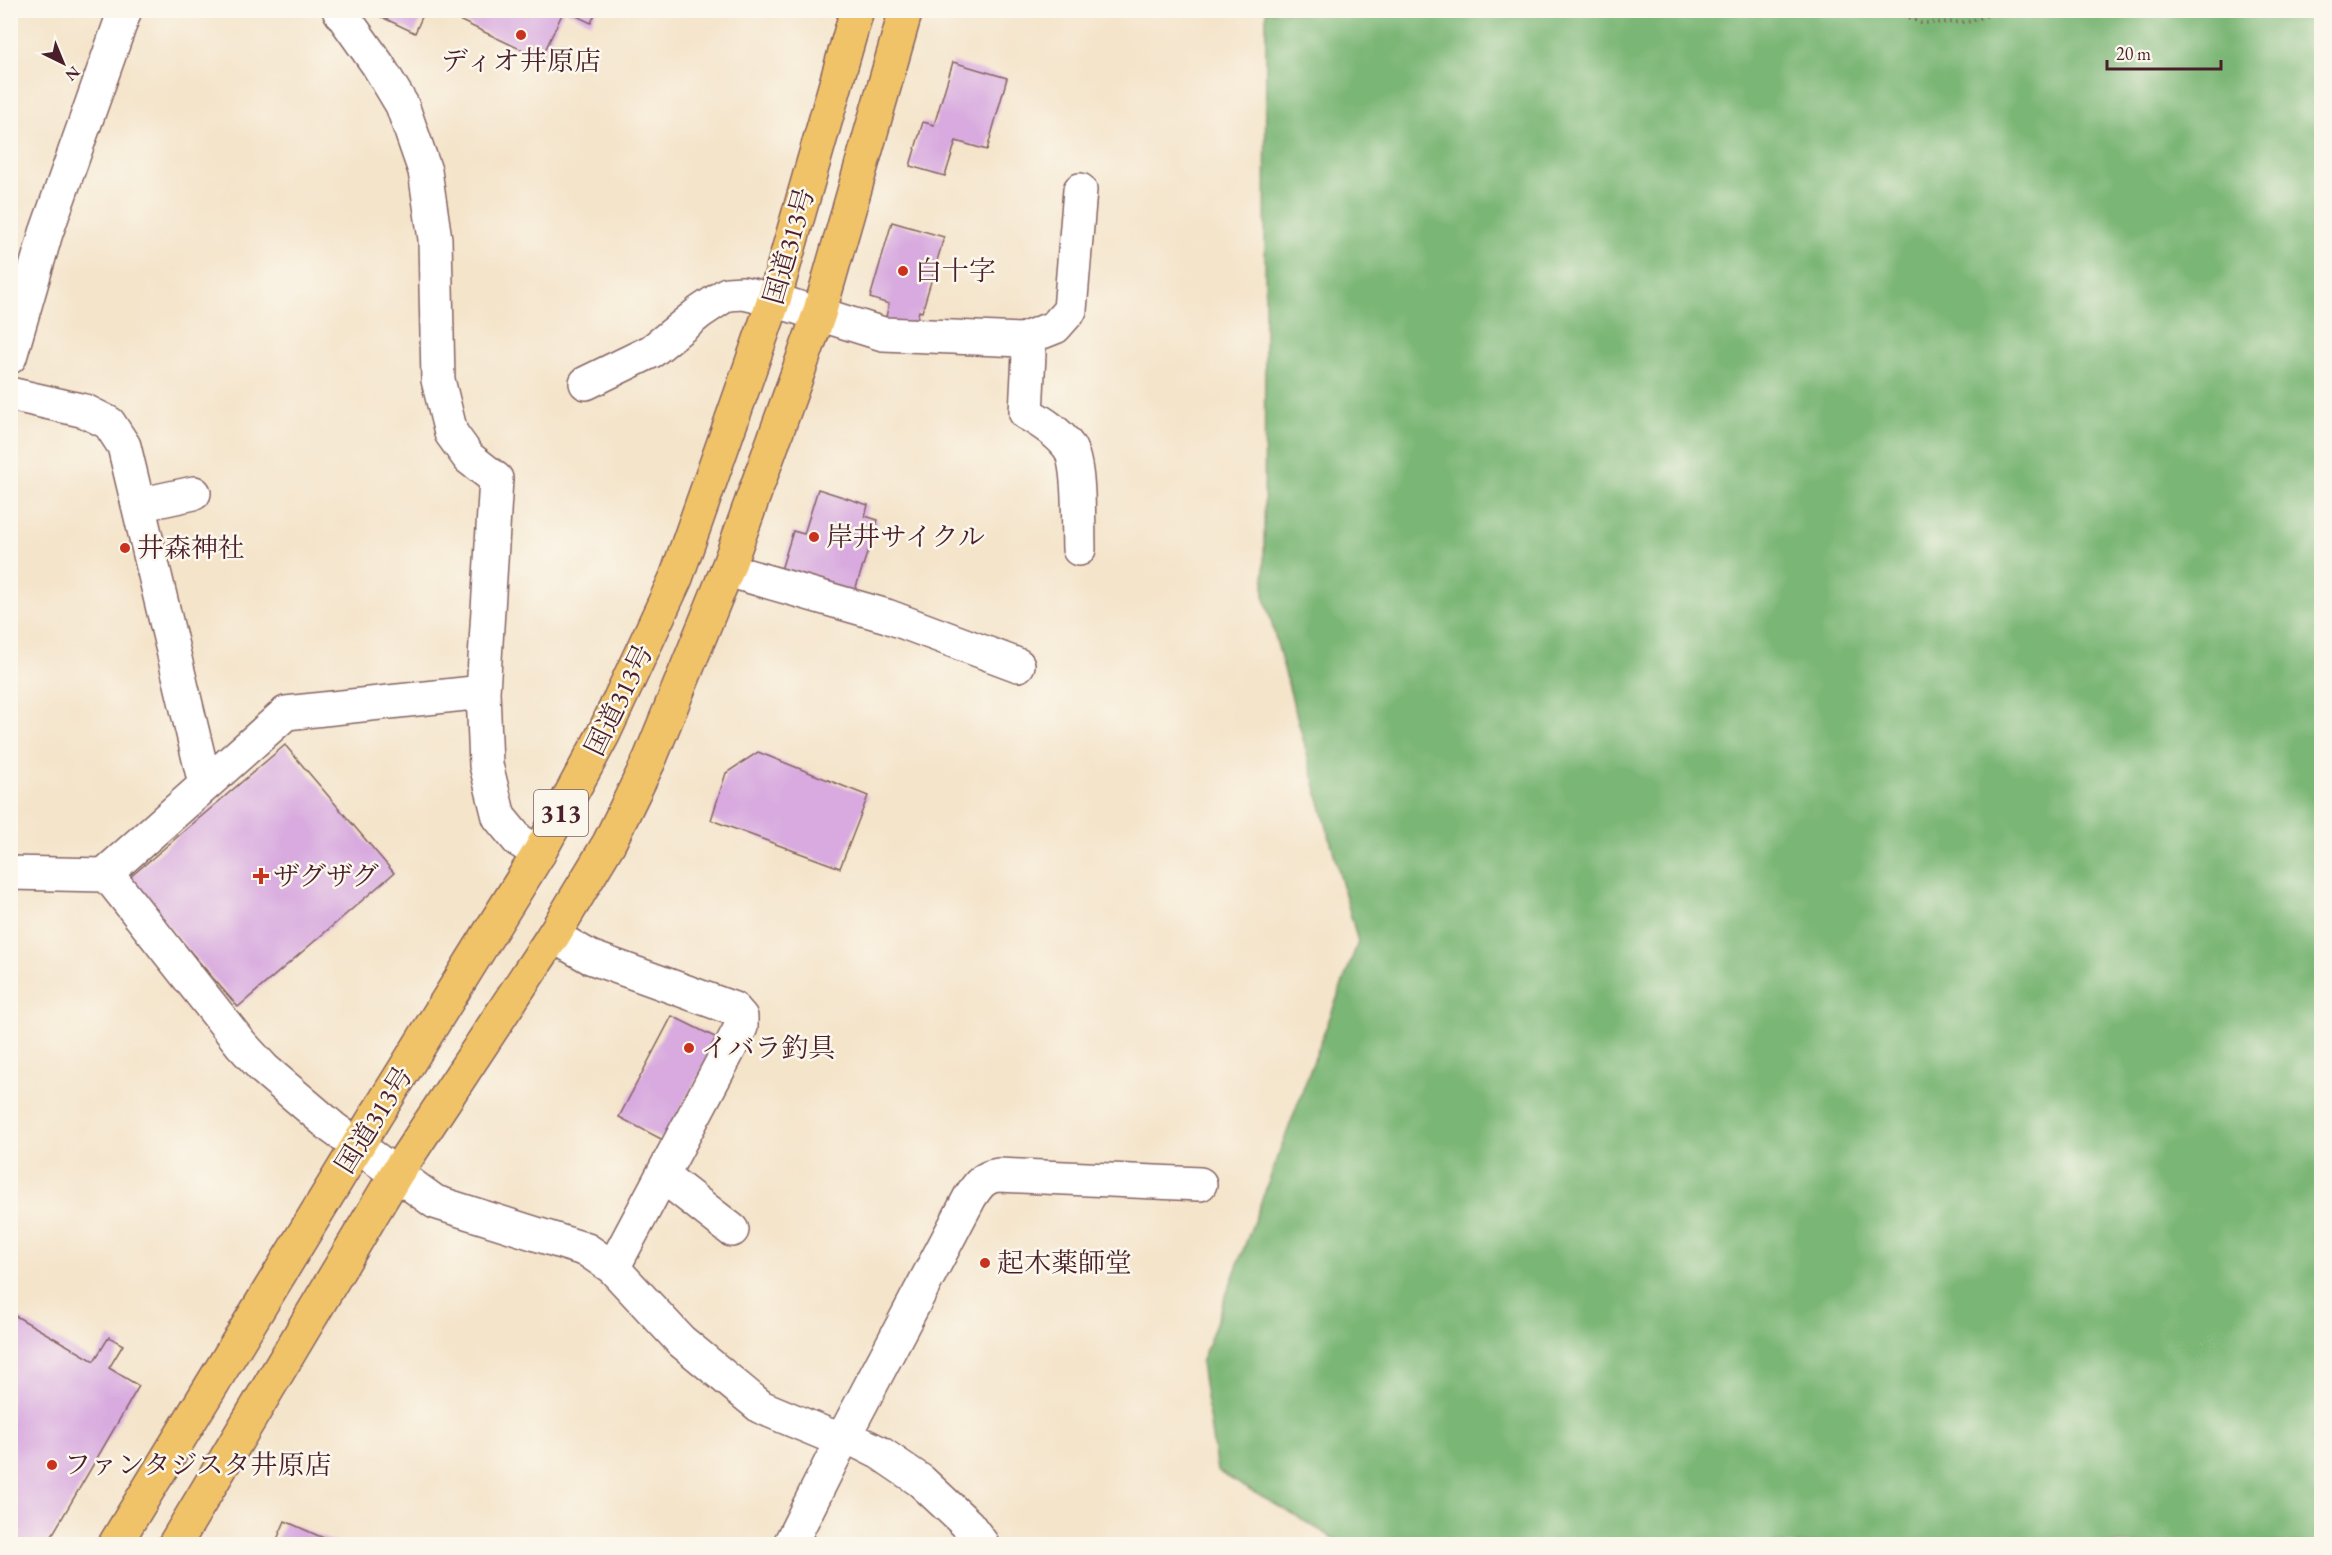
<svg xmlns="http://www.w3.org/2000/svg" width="2332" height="1555" viewBox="0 0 2332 1555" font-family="'EB Garamond','Noto Serif JP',serif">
<rect width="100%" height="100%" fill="#fbf7ec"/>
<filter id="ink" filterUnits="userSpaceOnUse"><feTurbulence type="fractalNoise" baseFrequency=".0167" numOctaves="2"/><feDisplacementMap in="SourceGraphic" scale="12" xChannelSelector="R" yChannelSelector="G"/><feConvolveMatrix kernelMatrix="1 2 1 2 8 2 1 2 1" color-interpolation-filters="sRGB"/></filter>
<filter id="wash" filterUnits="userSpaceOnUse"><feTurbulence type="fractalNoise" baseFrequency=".008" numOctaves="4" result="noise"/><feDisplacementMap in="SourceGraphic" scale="24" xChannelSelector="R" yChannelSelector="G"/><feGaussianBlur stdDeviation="1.35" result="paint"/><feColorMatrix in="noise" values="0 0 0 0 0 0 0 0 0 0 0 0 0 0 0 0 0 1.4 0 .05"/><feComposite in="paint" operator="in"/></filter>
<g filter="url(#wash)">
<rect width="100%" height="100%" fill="#f4e4ca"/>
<!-- forest -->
<path fill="#7ab674" stroke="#626a50" stroke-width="1.5" d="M1266,11H2321V1544H1344L1217,1471L1201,1363L1358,942L1264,595Z"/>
<g id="blocks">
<!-- building -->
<path fill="#d8aadf" d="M367,10H425L415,33Z
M438,10H564L541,59Z
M564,10H597L591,23Z
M953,62L1007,78L987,150L956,141L945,176L910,166L923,122L934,125Z
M892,222L944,237L922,312L919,311L915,329L885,321L889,304L870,298Z
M818,489L868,505L865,516L878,520L853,596L780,573L793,531L804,534Z
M285,745L394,873L238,1007L128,879Z
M758,752L868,796L840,868L711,820L726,773Z
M672,1016L719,1039L663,1140L619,1117Z
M14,1315L94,1361L109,1337L123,1345L109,1368L139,1386L47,1544H10V1320Z
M285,1521L337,1544H275Z"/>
</g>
</g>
<g filter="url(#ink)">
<use href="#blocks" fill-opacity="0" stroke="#866463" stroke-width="1.5"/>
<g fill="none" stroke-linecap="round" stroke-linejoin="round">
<defs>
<path id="street" d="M339,10L378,65L402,105L425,171L435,239L438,380L451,433L469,458L496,479L483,692L486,765L499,817L518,840L539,853
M1022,340L1029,354L1026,413C1042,422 1058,432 1069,447C1081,466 1078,525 1079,549
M10,357L46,233L125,10
M586,383L652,351L700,312L727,294L743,293L774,300L883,334L1022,340L1055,327L1070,310L1080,190
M10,394L85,411L109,423L124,446L205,784
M138,505L194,493
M727,570L887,616L1018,665
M10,873L104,875L114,883L241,1044L264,1069L333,1128L435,1202L587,1250L613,1268L681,1341L761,1407L828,1435L856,1441L880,1453L921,1481L968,1525L982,1544
M104,875L286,713L483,692
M553,936L590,957L734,1009L741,1017V1027L613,1268
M663,1176L732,1230
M790,1544L843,1438L970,1197C978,1185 983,1177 998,1175L1200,1184"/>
<path id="highway" d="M115,1544L375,1117L539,853L603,735L676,578L774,300L857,10
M175,1544L396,1174L553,936L609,843L649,761L727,570L819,314L906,10"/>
</defs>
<!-- street casing -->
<use href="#street" stroke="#866463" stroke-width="36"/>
<!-- highway casing -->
<use href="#highway" stroke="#866463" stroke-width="36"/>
<!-- path -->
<path stroke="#866463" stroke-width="4" stroke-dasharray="1.5 4.5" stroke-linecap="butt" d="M1893,10L1921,23L1968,22L2003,10"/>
<!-- street -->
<use href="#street" stroke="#fff" stroke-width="33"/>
<!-- highway -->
<use href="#highway" stroke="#f1c369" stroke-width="33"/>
</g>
</g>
<!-- markers -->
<g fill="#c8321e" stroke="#fbf7ec" stroke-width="2">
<circle cx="521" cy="35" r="6"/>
<circle cx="903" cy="271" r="6"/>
<circle cx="814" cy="537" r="6"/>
<circle cx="125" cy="548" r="6"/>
<path d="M258 867h6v6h6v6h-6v6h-6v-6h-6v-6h6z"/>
<circle cx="689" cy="1048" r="6"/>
<circle cx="985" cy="1263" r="6"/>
<circle cx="52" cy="1465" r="6"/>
</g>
<g text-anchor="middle" stroke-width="5" stroke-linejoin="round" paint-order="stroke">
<!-- shield labels -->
<rect fill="#fbf7ec" stroke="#7f6065" stroke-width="1.5" x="534" y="790" width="54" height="46" rx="4.5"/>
<g font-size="26" font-weight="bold" fill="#4a1f2b">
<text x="561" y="822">313</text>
</g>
<!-- poi labels -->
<g font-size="27" fill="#4a1f2b" stroke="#fbf7ec" text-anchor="start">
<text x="521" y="70" text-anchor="middle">ディオ井原店</text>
<text x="915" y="280">白十字</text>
<text x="826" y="546">岸井サイクル</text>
<text x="137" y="557">井森神社</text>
<text x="273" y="885">ザグザグ</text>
<text x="701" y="1057">イバラ釣具</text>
<text x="997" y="1272">起木薬師堂</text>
<text x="64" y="1474">ファンタジスタ井原店</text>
</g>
<!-- street labels -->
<g font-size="27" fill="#4a1f2b" stroke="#fbf7ec">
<text transform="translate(789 246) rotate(-74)" y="9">国道313号</text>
<text transform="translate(619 700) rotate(-64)" y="9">国道313号</text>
<text transform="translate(374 1120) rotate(-58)" y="9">国道313号</text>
</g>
</g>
<!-- margin -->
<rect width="2332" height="1555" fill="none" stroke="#fbf7ec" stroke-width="36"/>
<!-- north arrow -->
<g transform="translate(63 63) rotate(137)" stroke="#fbf7ec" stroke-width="4.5" paint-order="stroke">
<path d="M0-4.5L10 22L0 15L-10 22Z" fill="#4a1f2b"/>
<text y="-9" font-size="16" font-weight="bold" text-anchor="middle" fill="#4a1f2b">N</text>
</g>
<!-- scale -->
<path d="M2107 60v9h114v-9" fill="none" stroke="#4a1f2b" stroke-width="3"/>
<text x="2116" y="60" font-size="18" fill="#4a1f2b" stroke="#fbf7ec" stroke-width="4.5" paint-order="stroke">20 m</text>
</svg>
